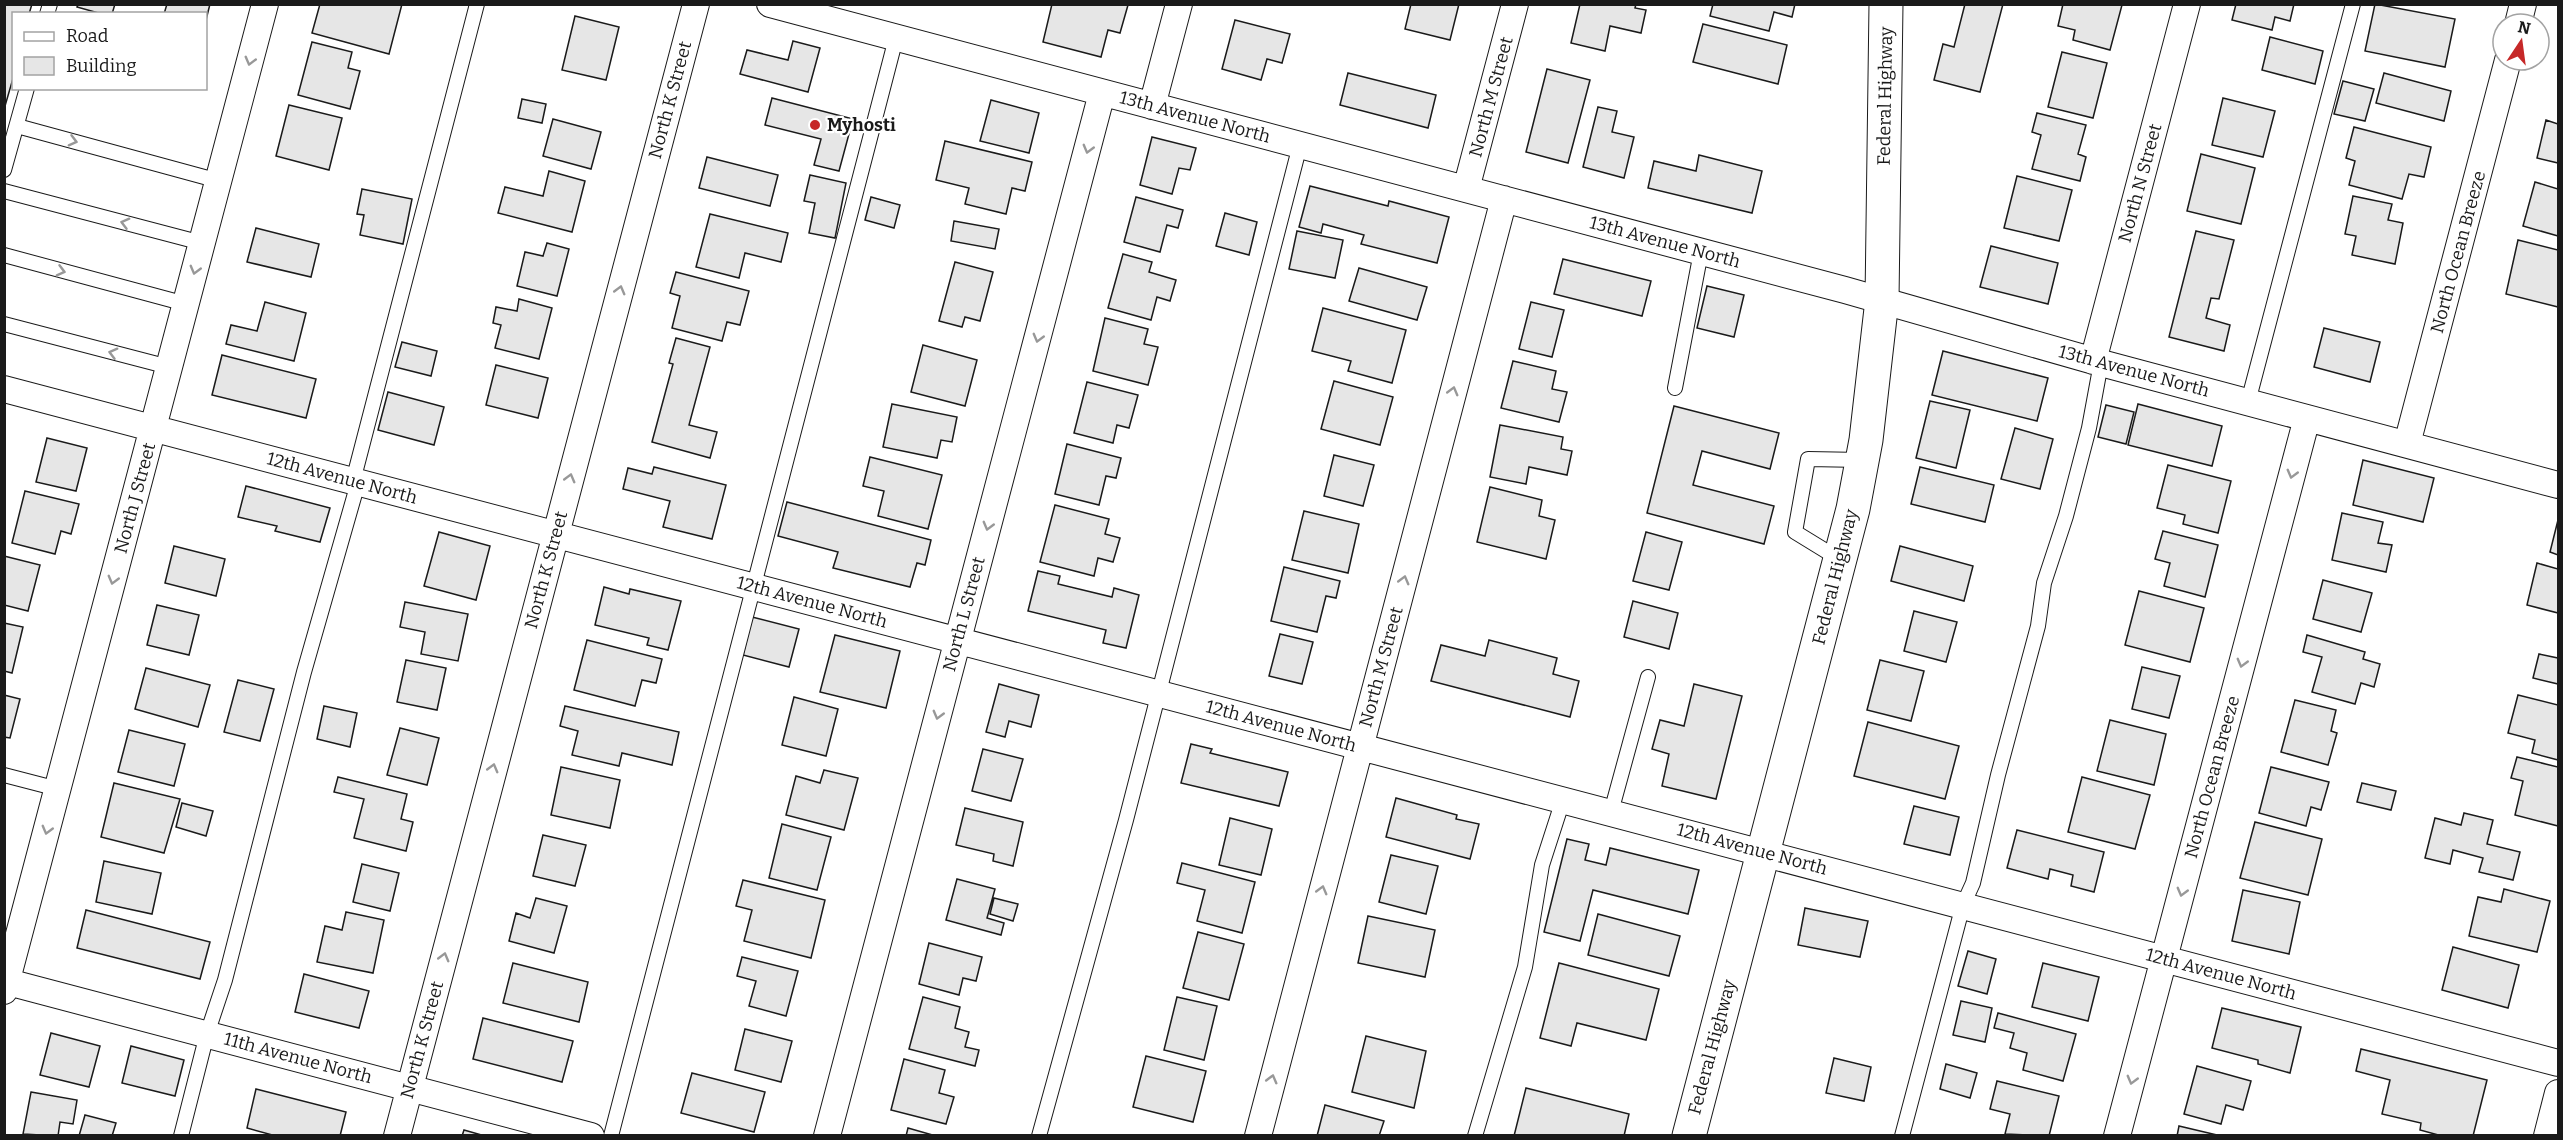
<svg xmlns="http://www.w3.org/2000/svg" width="2563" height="1140" viewBox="0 0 2563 1140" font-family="Bitter,serif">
<rect width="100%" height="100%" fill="#fff"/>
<!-- building -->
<path fill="#e6e6e6" stroke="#1a1a1a" stroke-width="1.5" d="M4,4H32L29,14H14V75L5,106Z
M78,4H115L112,14H102L77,7Z
M167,4H210L206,20V14H164Z
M320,4H402L389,54L312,33Z
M1052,4H1124L1128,5L1120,33L1108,30L1101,57L1043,42Z
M1411,4H1459L1450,40L1405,29Z
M1580,4H1636L1635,8L1646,10L1641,33L1610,26L1605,51L1571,43Z
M1713,4H1795L1792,17L1774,12L1769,31L1710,16Z
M1965,4H2003L1980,92L1934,80L1943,44L1954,47Z
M2063,4L2122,5L2110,50L2073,40L2075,30L2058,26Z
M2236,4H2294L2290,21L2275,17L2272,30L2232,20Z
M2375,4L2455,19L2445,67L2365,51Z
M575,16L619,27L606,80L562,70Z
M1235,20L1290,34L1282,63L1267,59L1261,80L1222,69Z
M1703,24L1787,45L1778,84L1693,62Z
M2270,37L2323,51L2315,84L2262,70Z
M793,41L820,48L808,92L740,74L747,50L788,60Z
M312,42L352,52L348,68L360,71L350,109L298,95Z
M2062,52L2107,63L2093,118L2048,107Z
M1547,69L1590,80L1568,163L1526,152Z
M1348,73L1436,95L1428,128L1340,105Z
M2384,73L2451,91L2444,121L2376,103Z
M2343,81L2374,89L2365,121L2334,114Z
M772,98L853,119L839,171L814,165L821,139L765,125Z
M2223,98L2275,111L2263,157L2212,145Z
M522,99L546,104L542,123L518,118Z
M991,100L1039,113L1029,153L980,141Z
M289,105L342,118L329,170L276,156Z
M1598,107L1617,111L1612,132L1634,137L1624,178L1583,167Z
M2037,113L2086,125L2078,154L2086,157L2080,181L2032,169L2041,135L2032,132Z
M553,119L601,132L591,169L543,156Z
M2546,120L2558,124V163L2537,158Z
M2354,127L2431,147L2424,177L2409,174L2402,199L2349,185L2355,161L2346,158Z
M1152,137L1196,148L1190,170L1179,168L1172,194L1140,185Z
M945,141L1032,162L1025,191L1012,188L1006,214L965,204L969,188L936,180Z
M2201,154L2255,168L2241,224L2187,211Z
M1699,155L1762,171L1752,213L1648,188L1654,161L1696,171Z
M707,157L778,175L770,206L699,188Z
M549,171L585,181L572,232L498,213L505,187L543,196Z
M810,175L846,183L835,238L809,233L815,203L804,201Z
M2017,176L2072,190L2059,241L2004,228Z
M2535,182L2558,189V236L2523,226Z
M1310,186L1388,206L1389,201L1449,217L1437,263L1361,244L1364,235L1323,224L1321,233L1299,227Z
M362,189L412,199L403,244L360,235L364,215L357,214Z
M2353,196L2392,204L2388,220L2403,223L2395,264L2352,255L2356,236L2345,234Z
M871,197L900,205L894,228L865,220Z
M1136,197L1183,210L1178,228L1167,225L1160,252L1124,242Z
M1225,213L1257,222L1249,255L1216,246Z
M710,214L788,233L781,262L745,253L739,278L696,267Z
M954,221L999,229L995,249L951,241Z
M256,228L319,244L311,277L247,262Z
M1297,231L1343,240L1335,278L1289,269Z
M2196,231L2234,240L2219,299L2211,298L2206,318L2230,325L2224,351L2169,337Z
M2518,240L2558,250V307L2506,294Z
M547,243L569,249L557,296L517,286L525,252L543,256Z
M1991,246L2058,263L2048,304L1980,287Z
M1123,254L1152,262L1149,272L1176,280L1170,301L1157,297L1151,320L1108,308Z
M1563,259L1651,281L1642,316L1554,294Z
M955,262L993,272L980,321L965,317L962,327L939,321Z
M1359,268L1427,287L1417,320L1349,301Z
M676,272L749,291L740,325L727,322L722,341L672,328L680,296L670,293Z
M1707,286L1744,295L1734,337L1697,328Z
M519,299L552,308L539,359L495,348L501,325L493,323L496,307L517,311Z
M265,302L306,313L294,361L226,344L231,325L257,331Z
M1531,302L1564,310L1552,357L1519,349Z
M1323,308L1406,330L1392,383L1348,371L1351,361L1312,351Z
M1105,318L1148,329L1144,344L1158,347L1148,385L1093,371Z
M2324,328L2380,342L2370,382L2314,367Z
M676,338L710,347L689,425L717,432L710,458L652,442L673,364L669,363Z
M402,342L437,351L431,376L395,367Z
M923,345L977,360L965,406L911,392Z
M1943,351L2048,378L2037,421L1932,395Z
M222,355L316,379L306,418L212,395Z
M1513,361L1556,371L1552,389L1567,392L1559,422L1501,408Z
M496,365L548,378L538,418L486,405Z
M1334,381L1393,397L1380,445L1321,429Z
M1087,382L1138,395L1129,428L1117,425L1113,443L1074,433Z
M388,392L444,407L434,445L378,430Z
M1930,401L1970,410L1956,468L1916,458Z
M892,404L957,417L952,442L941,440L937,458L883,447Z
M2138,404L2222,426L2212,466L2128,445Z
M2106,405L2134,412L2126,444L2098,437Z
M1674,406L1779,433L1770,469L1702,451L1693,485L1774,506L1764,544L1647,513Z
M1500,425L1563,437L1561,449L1572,451L1567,475L1529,467L1526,484L1490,477Z
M2015,428L2053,439L2040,489L2001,479Z
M47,438L87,448L76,491L36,482Z
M1067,444L1121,458L1116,478L1106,476L1099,505L1055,494Z
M1334,455L1374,465L1363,506L1324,496Z
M870,457L942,475L928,529L878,516L884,491L863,486Z
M2363,460L2434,478L2423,522L2353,505Z
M2168,465L2231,481L2218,533L2183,524L2185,515L2157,508Z
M654,467L726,485L712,539L663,527L670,501L623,489L628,468L652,474Z
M1920,467L1994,485L1985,522L1911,504Z
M246,486L330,508L320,542L275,531L277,526L238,517Z
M1490,487L1542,500L1539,516L1555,520L1546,559L1477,542Z
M25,491L79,504L71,534L61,531L55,554L12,543Z
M787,502L931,540L925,565L917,563L910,587L833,568L838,552L778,536Z
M1055,505L1109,519L1105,534L1120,538L1113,562L1098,558L1094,576L1040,562Z
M1304,511L1359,524L1348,573L1292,560Z
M2342,513L2383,522L2378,543L2392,545L2386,572L2332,560Z
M2558,520V555L2550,552Z
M2163,531L2218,545L2205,597L2164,586L2170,563L2155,559Z
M439,532L490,546L476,600L424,586Z
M1646,532L1682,542L1669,590L1633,581Z
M174,546L225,559L216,596L165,583Z
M1900,546L1973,566L1964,601L1891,581Z
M4,556L40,565L28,611L4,605Z
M2537,563L2558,569V613L2527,605Z
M1284,567L1340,581L1336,598L1326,596L1317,632L1271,621Z
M1038,571L1060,576L1058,584L1112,597L1114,588L1139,595L1126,648L1103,643L1106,630L1028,611Z
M2323,580L2372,593L2361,632L2313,619Z
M604,587L629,594L630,589L681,601L668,650L647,645L649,638L595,625Z
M2139,591L2204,608L2190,662L2125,645Z
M1633,601L1678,613L1669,649L1624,637Z
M405,602L468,614L458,661L421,654L425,632L400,627Z
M157,605L199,615L189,655L147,645Z
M1914,611L1957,622L1946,662L1904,651Z
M752,617L799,629L789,667L743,655Z
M4,623L23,627L12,673L4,671Z
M1280,634L1313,642L1302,684L1269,676Z
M835,635L900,651L886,708L820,692Z
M2307,635L2365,652L2363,659L2380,664L2374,687L2361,683L2355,704L2312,692L2322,657L2303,652Z
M587,640L662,659L656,683L642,680L635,706L574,690Z
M1489,640L1557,658L1553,674L1579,681L1570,717L1431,681L1441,645L1485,656Z
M2539,654L2558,658V656V684L2533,678Z
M406,660L446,668L437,710L397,702Z
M1880,660L1924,671L1911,721L1867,710Z
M2142,667L2180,676L2169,718L2132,709Z
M146,668L210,685L198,727L135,709Z
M238,680L274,689L260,741L224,732Z
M999,684L1039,695L1031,727L1009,721L1005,737L986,732Z
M1694,684L1742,696L1716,799L1662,786L1669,754L1652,749L1660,720L1684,726Z
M4,695L20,699L10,738L4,737Z
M2518,695L2558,705V760L2532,753L2535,740L2508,733Z
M794,697L838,709L826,756L782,745Z
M2295,700L2336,710L2331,731L2337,733L2328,765L2281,752Z
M324,706L357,713L350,747L317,739Z
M565,706L679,732L672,765L622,753L619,766L572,755L578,731L560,726Z
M2110,720L2166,734L2154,785L2097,771Z
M1868,722L1959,746L1945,799L1854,776Z
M400,728L439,738L427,785L387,775Z
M129,730L185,744L174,786L118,772Z
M1191,744L1212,749L1210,753L1288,772L1279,806L1181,783Z
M983,749L1023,759L1011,801L972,791Z
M2517,757L2558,767V826L2515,815L2523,781L2511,778Z
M561,767L620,780L610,828L551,815Z
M2271,767L2329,782L2321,810L2311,807L2306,826L2259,813Z
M824,770L858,778L844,830L786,815L796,776L820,783Z
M338,777L407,794L401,819L413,822L406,851L354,838L364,799L334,792Z
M2082,777L2150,795L2135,849L2068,832Z
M114,783L180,799L164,853L101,837Z
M2362,783L2396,791L2391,810L2357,802Z
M1396,798L1457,815L1456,819L1479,824L1470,859L1386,837Z
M182,803L213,811L206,836L176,827Z
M1914,806L1959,817L1950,855L1904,844Z
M965,808L1023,822L1013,866L993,861L994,854L956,845Z
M2464,813L2493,820L2487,844L2520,852L2513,880L2479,872L2483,858L2453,850L2450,864L2425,858L2435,818L2461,825Z
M1230,818L1272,829L1261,875L1219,865Z
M2255,822L2322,839L2308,895L2240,878Z
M782,824L831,837L817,890L769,878Z
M2017,830L2104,852L2094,892L2071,886L2073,875L2050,869L2048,879L2007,868Z
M543,835L586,845L575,886L533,876Z
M1567,839L1589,844L1585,860L1606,865L1610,848L1699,870L1688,914L1593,890L1580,941L1544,932Z
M1391,855L1438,866L1426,914L1379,902Z
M104,861L161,873L152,914L96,902Z
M1182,863L1255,882L1242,933L1197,921L1205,890L1177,883Z
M362,864L399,873L390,911L353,902Z
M957,879L995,889L987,918L1004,923L1001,935L946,920Z
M743,880L825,900L811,958L744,941L752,910L736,906Z
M2504,889L2550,901L2537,952L2469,936L2478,897L2501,902Z
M2243,890L2300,902L2289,954L2232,941Z
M536,898L567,906L554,953L509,941L516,913L530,918Z
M994,898L1018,904L1013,921L990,914Z
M1805,908L1868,921L1860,957L1798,945Z
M86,910L210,942L200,979L77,948Z
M346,912L384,920L373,973L317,962L325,926L342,930Z
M1598,914L1680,936L1669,976L1588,955Z
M1368,916L1435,930L1425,977L1358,963Z
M1198,932L1244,944L1229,1000L1183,988Z
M929,943L982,957L976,981L963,978L959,995L919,984Z
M2453,947L2519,965L2508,1008L2442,990Z
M1968,951L1996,959L1987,994L1958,986Z
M742,957L798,971L786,1016L749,1006L756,981L737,976Z
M513,963L588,982L579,1022L503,1003Z
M1559,963L1659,989L1646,1040L1577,1023L1571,1046L1540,1038Z
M2043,963L2099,977L2088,1021L2032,1007Z
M304,974L369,991L359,1028L295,1012Z
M923,997L960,1007L955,1028L969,1032L965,1047L979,1050L975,1066L909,1049Z
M1177,997L1217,1006L1204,1060L1164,1050Z
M1961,1001L1992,1008L1985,1042L1953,1035Z
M2222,1008L2301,1027L2290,1073L2258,1064V1060L2212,1048Z
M1998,1013L2076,1034L2063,1081L2023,1070L2027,1053L2010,1048L2014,1033L1994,1028Z
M483,1018L573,1041L562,1082L473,1059Z
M745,1029L792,1041L781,1082L735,1070Z
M51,1033L100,1046L89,1087L40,1075Z
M1366,1036L1426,1051L1414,1108L1352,1092Z
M131,1046L184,1060L175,1096L122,1083Z
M2361,1049L2487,1080L2473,1136H2442L2420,1130L2421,1123L2382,1114L2390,1080L2356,1071Z
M1146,1056L1206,1071L1193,1122L1133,1107Z
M1834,1058L1871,1067L1864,1101L1826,1093Z
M904,1059L945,1070L939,1093L954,1097L946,1124L891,1110Z
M1946,1064L1977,1073L1970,1098L1940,1089Z
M2197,1066L2251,1081L2243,1110L2226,1105L2221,1124L2184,1114Z
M692,1073L765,1092L754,1132L681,1113Z
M1997,1081L2059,1096L2049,1136L2005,1134L2010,1114L1990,1109Z
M1526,1088L1629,1114L1624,1136H1514Z
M256,1089L346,1112L340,1136H276L247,1128Z
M31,1092L77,1100L73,1124L60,1122L58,1136L23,1134Z
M1325,1105L1384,1121L1379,1136H1317Z
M85,1115L116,1123L112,1136H79Z
M2179,1126L2217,1135L2177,1136Z
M908,1128L936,1136H906Z
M464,1130L485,1136H462Z"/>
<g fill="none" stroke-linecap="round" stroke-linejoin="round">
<defs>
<path id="service" d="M47,14L50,4
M17,126L219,181
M4,170L27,88
M4,191L202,243
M4,255L186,304
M4,324L169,367
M1675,388L1701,252
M2248,402L2353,4
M353,481L477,4
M1839,559L1795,532L1808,459L1862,460
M4,775L58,789
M1611,812L1648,677
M181,1136L207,1034L225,980L304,672L358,483
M611,1136L896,38
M1039,1136L1126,820L1300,145
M1475,1136L1525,967L1542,865L1563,800
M1902,1136L1963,905L1973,883L1998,775L2038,626L2044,583L2066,516L2089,428L2101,363"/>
<path id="minor" d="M770,4L1845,290L2101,363L2558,485
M2518,24L2523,4
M1152,106L1179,4
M1466,189L1515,4
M2093,361L2187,4
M4,389L2558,1063
M2407,444L2508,60
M4,981L591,1136
M4,991L265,4
M397,1136L696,4
M827,1136L1102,93
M1258,1136L1504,199
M2117,1136L2307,418
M2547,1136L2558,1093"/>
<path id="secondary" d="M1689,1136L1853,509L1866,440L1882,300L1886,4"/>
</defs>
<!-- service casing -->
<use href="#service" stroke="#1a1a1a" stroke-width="16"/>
<!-- minor casing -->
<use href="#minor" stroke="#1a1a1a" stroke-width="28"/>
<!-- secondary casing -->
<use href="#secondary" stroke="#1a1a1a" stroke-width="35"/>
<!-- service -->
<use href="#service" stroke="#fff" stroke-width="14"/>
<!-- minor -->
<use href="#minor" stroke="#fff" stroke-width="26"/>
<!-- secondary -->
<use href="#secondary" stroke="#fff" stroke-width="33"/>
</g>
<!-- one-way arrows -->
<defs><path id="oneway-chevron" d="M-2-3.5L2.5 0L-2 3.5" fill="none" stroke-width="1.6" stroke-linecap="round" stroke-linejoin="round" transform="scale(1.5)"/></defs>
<g stroke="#989898">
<use href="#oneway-chevron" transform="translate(250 61) rotate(105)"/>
<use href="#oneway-chevron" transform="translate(73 141) rotate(15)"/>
<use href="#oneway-chevron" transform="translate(1088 149) rotate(105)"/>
<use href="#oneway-chevron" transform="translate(125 223) rotate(-165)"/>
<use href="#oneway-chevron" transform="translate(195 270) rotate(105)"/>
<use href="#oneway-chevron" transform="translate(61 271) rotate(15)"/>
<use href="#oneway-chevron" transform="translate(620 290) rotate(-75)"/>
<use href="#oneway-chevron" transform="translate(1038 338) rotate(105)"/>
<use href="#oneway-chevron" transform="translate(113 353) rotate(-165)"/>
<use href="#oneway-chevron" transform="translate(1453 391) rotate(-75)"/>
<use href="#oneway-chevron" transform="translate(2292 474) rotate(105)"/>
<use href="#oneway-chevron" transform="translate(570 478) rotate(-75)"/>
<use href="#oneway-chevron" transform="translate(988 526) rotate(105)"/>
<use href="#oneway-chevron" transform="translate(113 580) rotate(105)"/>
<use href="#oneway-chevron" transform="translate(1404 580) rotate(-75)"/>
<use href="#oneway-chevron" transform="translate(2242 663) rotate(105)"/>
<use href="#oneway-chevron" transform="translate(938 715) rotate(105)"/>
<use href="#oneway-chevron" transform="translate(493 768) rotate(-75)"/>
<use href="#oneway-chevron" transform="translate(47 830) rotate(105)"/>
<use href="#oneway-chevron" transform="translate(1322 890) rotate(-75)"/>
<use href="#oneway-chevron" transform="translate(2182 892) rotate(105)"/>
<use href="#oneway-chevron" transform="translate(444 957) rotate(-75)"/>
<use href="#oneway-chevron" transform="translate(1272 1079) rotate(-75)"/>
<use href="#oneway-chevron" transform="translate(2132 1080) rotate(105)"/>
</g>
<!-- markers -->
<circle fill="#c62828" stroke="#fff" stroke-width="2" cx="815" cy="125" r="6"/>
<g text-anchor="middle" stroke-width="4.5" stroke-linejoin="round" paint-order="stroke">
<!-- street labels -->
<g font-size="18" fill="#1a1a1a" stroke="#fff">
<text transform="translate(1885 96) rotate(-89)" y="6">Federal Highway</text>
<text transform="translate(1491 97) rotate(-75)" y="6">North M Street</text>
<text transform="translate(670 100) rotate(-75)" y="6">North K Street</text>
<text transform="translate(1195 117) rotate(15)" y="6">13th Avenue North</text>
<text transform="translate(2140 183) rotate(-75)" y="6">North N Street</text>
<text transform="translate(1665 242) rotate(15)" y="6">13th Avenue North</text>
<text transform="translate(2458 252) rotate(-75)" y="6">North Ocean Breeze</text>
<text transform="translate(2134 371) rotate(15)" y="6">13th Avenue North</text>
<text transform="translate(342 478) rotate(15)" y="6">12th Avenue North</text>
<text transform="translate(135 498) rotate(-75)" y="6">North J Street</text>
<text transform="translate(546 570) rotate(-75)" y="6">North K Street</text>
<text transform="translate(1835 577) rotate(-76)" y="6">Federal Highway</text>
<text transform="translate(812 602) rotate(15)" y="6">12th Avenue North</text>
<text transform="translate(964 614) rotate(-75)" y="6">North L Street</text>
<text transform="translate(1381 667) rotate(-75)" y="6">North M Street</text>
<text transform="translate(1281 726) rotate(15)" y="6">12th Avenue North</text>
<text transform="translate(2212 777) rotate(-75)" y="6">North Ocean Breeze</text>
<text transform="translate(1752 849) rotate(15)" y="6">12th Avenue North</text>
<text transform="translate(2221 974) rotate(15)" y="6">12th Avenue North</text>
<text transform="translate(422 1040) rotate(-75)" y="6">North K Street</text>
<text transform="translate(1712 1047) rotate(-75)" y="6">Federal Highway</text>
<text transform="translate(298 1058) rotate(15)" y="6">11th Avenue North</text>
</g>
<!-- poi labels -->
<g font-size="18" font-weight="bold" fill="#1a1a1a" stroke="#fff" text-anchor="start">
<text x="827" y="131">Myhosti</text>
</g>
</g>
<!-- border -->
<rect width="2563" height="1140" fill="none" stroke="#1a1a1a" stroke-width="12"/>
<!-- legend -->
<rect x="12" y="12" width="195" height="78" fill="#ffffff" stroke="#a3a3a3" stroke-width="1.5"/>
<rect x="24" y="32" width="30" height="9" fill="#ffffff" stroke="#a3a3a3" stroke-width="1.5"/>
<text x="66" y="42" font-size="18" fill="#1a1a1a">Road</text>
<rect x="24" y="57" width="30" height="18" fill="#e6e6e6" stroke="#a3a3a3" stroke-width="1.5"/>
<text x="66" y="72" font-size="18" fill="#1a1a1a">Building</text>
<!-- north arrow -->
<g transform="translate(2521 42) rotate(13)"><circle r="28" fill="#ffffff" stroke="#a3a3a3" stroke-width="1.5"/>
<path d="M0-4.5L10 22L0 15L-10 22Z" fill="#c62828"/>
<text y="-9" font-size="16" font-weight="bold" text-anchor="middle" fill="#1a1a1a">N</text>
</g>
</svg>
